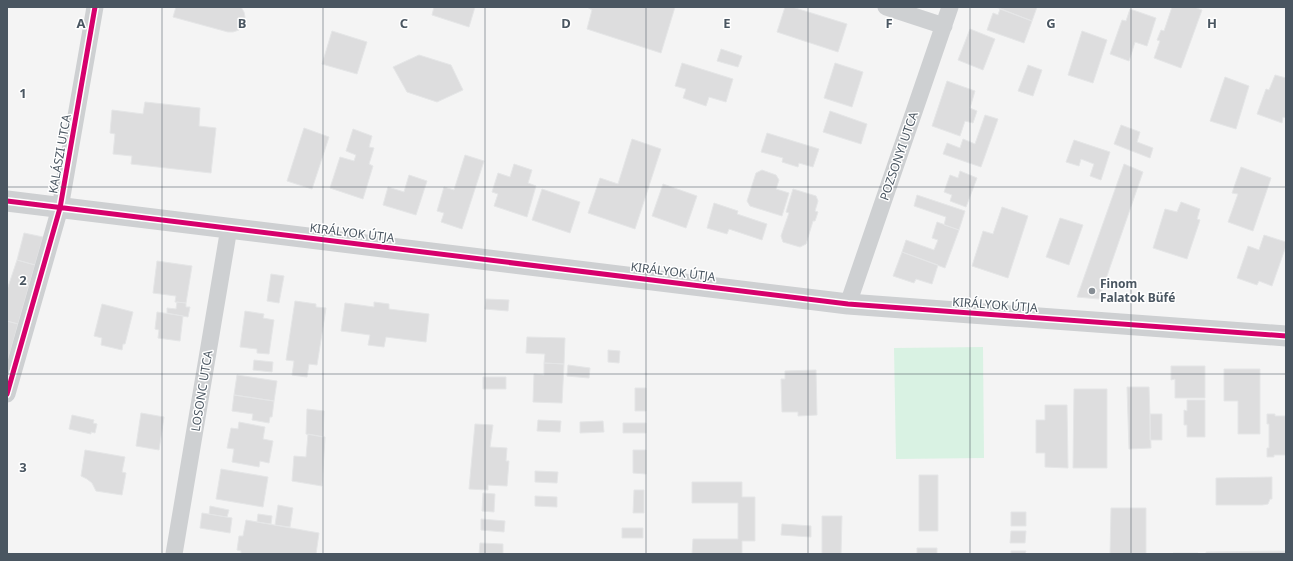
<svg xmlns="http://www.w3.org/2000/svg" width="1293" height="561" viewBox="0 0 1293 561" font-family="'Noto Sans',sans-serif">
<rect width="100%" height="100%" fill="#f4f4f4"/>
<!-- green -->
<path fill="#d9f2e3" d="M983,347L984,458L896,459L894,348Z"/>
<!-- building -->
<path fill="#ddddde" stroke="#e5e6e7" d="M176,7H241L244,12L245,17L243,25L239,30L233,32H228L173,17Z
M434,7H475L469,27L432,15Z
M587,7H675L661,53L587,29L592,10Z
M785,7H792L847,24L838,52L777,32Z
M996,7H1037L1032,21Z
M1172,7H1194L1202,10L1181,68L1154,58L1160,41L1157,40L1161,30L1164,31Z
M1000,9L1032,21L1024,43L987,30L993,13L998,15Z
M1130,9L1156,18L1147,46L1135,42L1129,61L1110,54L1122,20L1126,21Z
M970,29L995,39L983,70L958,60Z
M332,31L367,42L357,74L322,64Z
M1082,31L1107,40L1093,83L1068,75Z
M721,49L742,56L738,67L717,61Z
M419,55L451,65L463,90L437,102L407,92L393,67Z
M682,63L733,79L726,102L709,97L706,106L683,98L686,89L675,86Z
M835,63L863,72L852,107L824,98Z
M1028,65L1042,70L1033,96L1018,91Z
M1275,75L1286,78V118L1283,117L1282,123L1257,114L1266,89L1269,90Z
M1225,77L1249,86L1236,129L1210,121Z
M947,81L975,91L970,108L977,111L973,123L965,121L960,136L932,126Z
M145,102L200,108L199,126L216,128L211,173L131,164L132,156L113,154L115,134L110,133L112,110L143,114Z
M830,111L867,124L861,144L823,132Z
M985,115L998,119L981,167L943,154L947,143L960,148L963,139L975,144Z
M1121,125L1140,132L1137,142L1153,148L1150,158L1114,144Z
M304,128L329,137L312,189L287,181Z
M353,129L372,136L369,147L374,148L369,164L373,166L363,199L330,188L340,157L354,161L356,155L346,151Z
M767,133L819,149L813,167L799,163L798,167L782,162L783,158L761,152Z
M632,139L661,149L635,229L588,213L600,178L618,184Z
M1074,140L1110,152L1101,180L1090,176L1094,164L1081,159L1079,166L1066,162Z
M465,155L484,161L462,229L441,222L444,213L437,211L444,187L454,190Z
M514,164L532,170L528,183L536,186L527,217L494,206L498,194L492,192L498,173L510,177Z
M1124,164L1143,172L1099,299L1077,297Z
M1241,167L1271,178L1253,231L1228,222L1238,194L1232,193Z
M762,170L776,175L779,180L776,189L789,193L782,216L750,206L747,201L756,173Z
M960,171L977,178L966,207L950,201L952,195L944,192L950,175L958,178Z
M409,175L427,181L416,215L383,205L388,187L404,192Z
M663,184L697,196L686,228L652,216Z
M542,189L580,202L570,233L532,220Z
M793,189L816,196L818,201L815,211L818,212L815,221H813L806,244L800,247L783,242L781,236L789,213L786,212Z
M917,195L965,211L959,230L944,225L946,217L914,206Z
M1181,202L1200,209L1197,219L1200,220L1187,259L1153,248L1165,209L1177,212Z
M714,203L738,211L737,214L767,224L762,240L729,229L727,234L707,228Z
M1002,207L1028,216L1008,278L972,266L983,231L993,234Z
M1060,218L1083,225L1069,265L1046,257Z
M937,222L959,230L945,268L902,252L906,240L934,250L938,240L932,238Z
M24,233L43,237L35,265L17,260Z
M1264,235L1286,242V246L1272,286L1259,281L1257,285L1237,278L1248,246L1259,250Z
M902,252L938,265L932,284L916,279L914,283L893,276Z
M17,260L35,265L18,324L7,321V290Z
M157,261L192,266L186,303L175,302L176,296L153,293Z
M271,274L284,276L279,303L267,301Z
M486,299L509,300L508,311L485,309Z
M295,301L316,304V307L326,308L317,365L309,364L307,377L292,375L294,361L286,360Z
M177,302L186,303V307H190L188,317L167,313V308L176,309Z
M374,302L389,304V309L429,314L426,342L386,337L384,347L368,345L370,335L341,331L345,303L374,307Z
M102,304L133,312L125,344H123L122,350L101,345L102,338L94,336Z
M245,311L264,314L263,318L274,320L269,354L257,353V349L240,347Z
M157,312L183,316L180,341L158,338L159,330L155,329Z
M7,321L18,324L7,364Z
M527,337L565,338L564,364L544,363L545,354L526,353Z
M608,350L620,351L619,363L608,362Z
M254,360L273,362L272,372L253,370Z
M544,363L564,364L562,403L533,402L534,374L544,375Z
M568,365L590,368L589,378L567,376Z
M1171,366H1205V398H1175V379L1171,380Z
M1224,369H1260V434H1238V401H1224Z
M816,370L817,415L798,416V412H782L781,379H785V371Z
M237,375L277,381L274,401L234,395Z
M483,377H506V389H483Z
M1127,387H1149L1151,448L1129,449Z
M635,388H646V411H635Z
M1074,389H1107V468H1073Z
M234,395L274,401L272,417H270L269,423L252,420L253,414L232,411Z
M1187,400H1205V437H1187V425H1184V410L1187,411Z
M1045,405H1067L1068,468L1045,467V453H1036V420H1045Z
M307,409L324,411L323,437L306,434Z
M141,413L164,417L159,450L136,446Z
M1150,414H1162V440H1150Z
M1267,414H1275V416H1286V455H1274V457H1267V448H1269V424H1267Z
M72,415L94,420L93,423L97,424L95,433L91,432V434L69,429Z
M538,420L561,421L560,432L537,431Z
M603,421L604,432L580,433V422Z
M239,422L265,427L263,439L273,441L269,463L260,461L259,467L232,462L234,449L227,448L231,428L238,429Z
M623,423H646V433H623Z
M475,424L493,425L490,447L507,448L506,461H509L507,486L488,485V490L469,489Z
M308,434L325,437L322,486L292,481L294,456L306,457Z
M85,450L125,457L122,472L126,473L122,495L96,491L92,483L87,479L81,476Z
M633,450H646V474L633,473Z
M221,469L268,477L263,507L216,499Z
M535,471L558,472L557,483L535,482Z
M919,475H938V531H919Z
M1272,477V499H1270L1268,504L1262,505H1216V478Z
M692,482H742V497H755V541H742V554H692L693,539H738V503H692Z
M634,490H644V513H633Z
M483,493L495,494L494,512L482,511Z
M535,496L557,497V507L535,506Z
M278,505L293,508L290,527L275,525Z
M210,506L229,510L227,517L209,514Z
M1111,508H1146V554H1110Z
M1011,512H1026V526H1011Z
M202,513L232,518L230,533L200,528Z
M258,514L272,516L271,524L257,522Z
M822,516H842L841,554H822Z
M481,519L505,521L504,532L481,530Z
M246,520L319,533L316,554H241V551L237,550L239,536H243Z
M782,524L811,526V537L781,535Z
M622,528H643V538H622Z
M1011,531H1026L1025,543H1010Z
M480,543L503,544V554H479Z
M917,548H937V554H917Z
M1011,551H1026L1025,554H1011Z
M1286,551V554H1206V552Z
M1173,553H1198V554H1173Z"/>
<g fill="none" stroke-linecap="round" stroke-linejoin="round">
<!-- minor -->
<path stroke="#ced0d2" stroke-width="17" d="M886,7L944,26
M848,304L950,7
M7,394L60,208L95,7
M174,554L229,228"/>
<!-- tertiary -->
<path stroke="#ced0d2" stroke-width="21" d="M7,201L848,304L1286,336"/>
<defs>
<path id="cycleway" d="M7,201L848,304L1286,336
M7,394L60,208L95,7"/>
</defs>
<!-- cycleway casing -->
<use href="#cycleway" stroke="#fff" stroke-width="8"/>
<!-- cycleway -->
<use href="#cycleway" stroke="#d6006c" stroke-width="5"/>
</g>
<!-- grid -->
<path fill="none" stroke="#4a5661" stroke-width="1" stroke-opacity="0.55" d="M162,7V554M323,7V554M485,7V554M646,7V554M808,7V554M970,7V554M1131,7V554M7,187H1286M7,374H1286"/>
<!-- markers -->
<circle fill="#868d94" stroke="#fff" stroke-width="1.5" cx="1092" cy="291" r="4"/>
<g text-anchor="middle" stroke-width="3" stroke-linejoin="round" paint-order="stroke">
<!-- street labels -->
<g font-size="12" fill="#4a5661" stroke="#fff">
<text transform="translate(60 154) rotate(-80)" y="4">KALÁSZI UTCA</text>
<text transform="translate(899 156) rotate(-71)" y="4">POZSONYI UTCA</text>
<text transform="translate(352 233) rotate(7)" y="4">KIRÁLYOK ÚTJA</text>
<text transform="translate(673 272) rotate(7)" y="4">KIRÁLYOK ÚTJA</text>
<text transform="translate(995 305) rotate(4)" y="4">KIRÁLYOK ÚTJA</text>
<text transform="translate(202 391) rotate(-81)" y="4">LOSONC UTCA</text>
</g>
<!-- poi labels -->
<g font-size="12" font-weight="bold" fill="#4a5661" stroke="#fff" text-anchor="start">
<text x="1100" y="288">Finom<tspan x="1100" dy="14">Falatok Büfé</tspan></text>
</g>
</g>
<g font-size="13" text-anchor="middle" font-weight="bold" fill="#4a5661" stroke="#fff" stroke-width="3" stroke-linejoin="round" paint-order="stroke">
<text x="81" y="28">A</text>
<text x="242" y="28">B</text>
<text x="404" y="28">C</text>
<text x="566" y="28">D</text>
<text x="727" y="28">E</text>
<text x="889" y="28">F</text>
<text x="1051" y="28">G</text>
<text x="1212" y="28">H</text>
<text x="23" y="98">1</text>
<text x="23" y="285">2</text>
<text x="23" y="472">3</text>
</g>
<!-- border -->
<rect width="1293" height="561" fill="none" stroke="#4a5661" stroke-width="16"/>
</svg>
